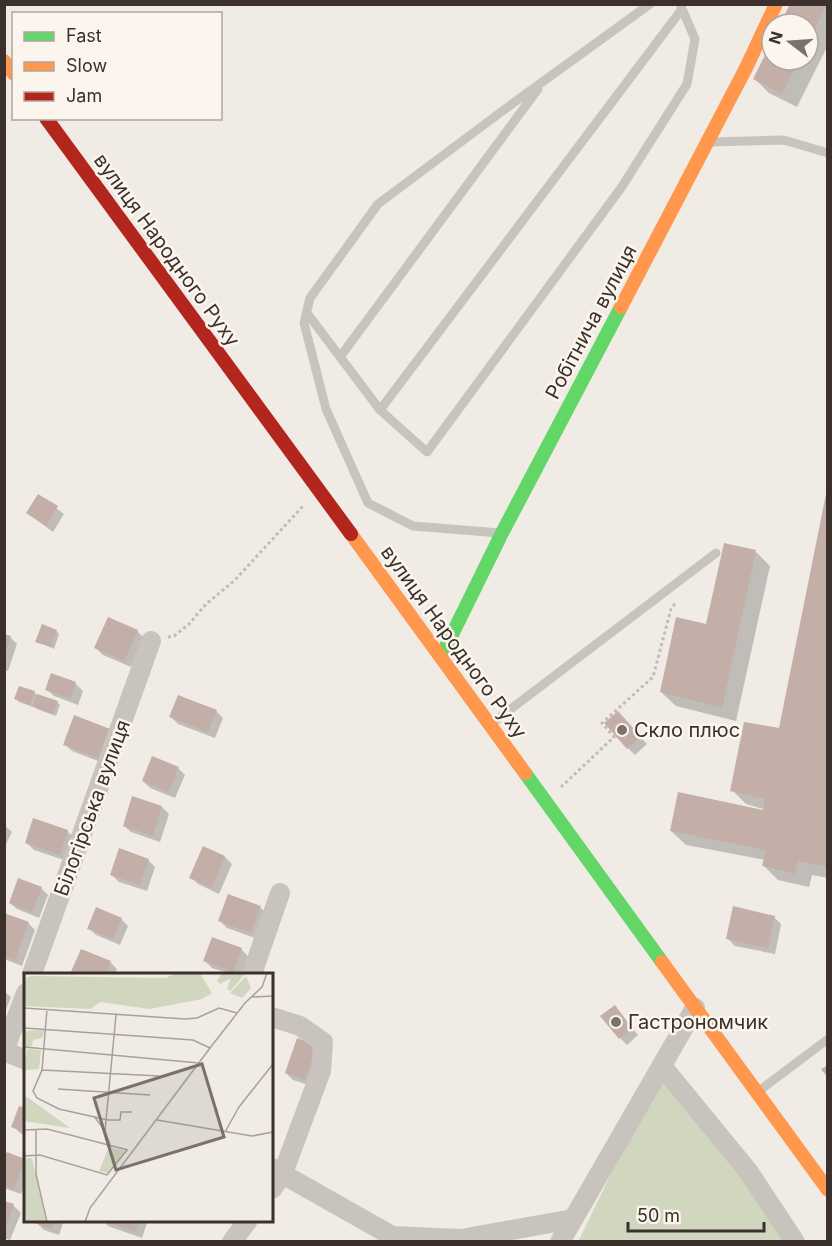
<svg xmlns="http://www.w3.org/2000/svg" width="832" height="1246" viewBox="0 0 832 1246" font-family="Inter,sans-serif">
<rect width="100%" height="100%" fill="#f0ebe5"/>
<!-- green -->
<path fill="#d1d6bf" d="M665,1080L757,1199L785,1242H578L640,1114Z"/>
<!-- shadow -->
<path fill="#0003" d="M792,4H828V45L797,107L769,93L755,79L772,44V60H808V24H782Z
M39,496L64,514L53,532L28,513Z
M828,496V878L812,875L809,887L778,880L764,866L765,860L686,845L671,831L762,811L763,809L746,804L732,790L780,730Z
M756,552L770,566L736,721L676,706L661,692Z
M56,631L59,634L54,649L37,641Z
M137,631L144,638L131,667L103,655L96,648Z
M4,636L10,637L17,644L8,671L4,670Z
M52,675L76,684L83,691L78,705L54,696L47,689Z
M34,692L38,696L57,702L60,705L56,716L37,709L34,705L33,707L19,702L16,699Z
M216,711L223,718L215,738L178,724L171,717Z
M75,717L106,764L72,751L65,744Z
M625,720L647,744L635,755L628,748Z
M178,768L185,775L175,798L150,788L143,781Z
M133,798L162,807L169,814L160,842L131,832L124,826Z
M4,825L12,832L4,848Z
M67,831L74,838L67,861L34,850L27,843Z
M204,848L225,857L232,864L219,894L198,884L191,877Z
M148,860L155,867L147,891L119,882L112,875Z
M41,888L48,895L39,918L17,909L10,903Z
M260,907L267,914L258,939L227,928L220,921Z
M4,915L28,923L35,930L22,966L4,959Z
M774,917L781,924L775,954L735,946L728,939Z
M121,919L128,926L120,945L96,935L89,928Z
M241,949L248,956L242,974H231L212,968L205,961Z
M82,951L110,962L117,969L115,974H72Z
M4,991L11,997L4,1015Z
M615,1007L638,1035L627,1045L620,1038Z
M323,1053L312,1086L293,1080L286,1073Z
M26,1110V1136L20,1133L13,1126Z
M8,1154L26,1161V1183L21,1194L4,1188V1163Z
M4,1202L14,1206L21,1213L10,1240L4,1238Z
M37,1220H64L59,1235L44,1230L37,1223Z
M103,1220H148L142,1238L108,1226Z"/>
<!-- building -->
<path fill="#c3afa7" d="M790,4H827L808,42V24H780Z
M772,41V60H799L782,94L753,79Z
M38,494L58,506L46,526L26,513Z
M826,494L828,867L798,861L795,874L762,866L766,850L670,831L678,792L763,810L765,799L730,791L744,722L779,728Z
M724,543L756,550L722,708L660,692L676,617L706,624Z
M108,617L138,630L124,661L94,648Z
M42,624L57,630L51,647L35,642Z
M4,634L11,636L5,653H4Z
M51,673L76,682L71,699L45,690Z
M19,686L35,691L30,705L14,699Z
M37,694L58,701L53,714L33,707Z
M178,695L217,710L208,732L169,717Z
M618,711L641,737L627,749L604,723Z
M74,715L110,729L99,758L63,745Z
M152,756L179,767L168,792L142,781Z
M132,796L162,806L153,836L123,826Z
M33,818L68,830L60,855L25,843Z
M203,846L225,856L212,888L189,878Z
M119,848L149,859L140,885L110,875Z
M18,878L42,887L32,912L9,903Z
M228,894L261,906L251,933L218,921Z
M733,906L775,916L768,948L726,939Z
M96,907L122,918L113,939L87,929Z
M4,913L29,922L15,960L4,956Z
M212,937L242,948L233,972L203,961Z
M81,949L111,961L106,974H70Z
M615,1005L632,1028L619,1039L600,1016Z
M297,1038L317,1045L305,1080L285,1073Z
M828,1065V1078L821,1069Z
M19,1106L26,1108V1133L11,1127Z
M7,1152L25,1159L14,1189L4,1185V1158Z
M4,1201L14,1204L5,1230H4Z
M36,1220H55L52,1229L35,1223Z
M104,1220H139L135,1232Z"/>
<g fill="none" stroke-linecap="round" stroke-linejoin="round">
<!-- path -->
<path stroke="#c2bbb6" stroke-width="3" stroke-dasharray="3 3" stroke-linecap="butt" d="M168,637L174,636L189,624L206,604L234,581L304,505
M561,787L614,737L602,723L653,677L671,609L676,602"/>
<!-- lane -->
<path stroke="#c9c3be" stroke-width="9" d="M713,142L784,140L828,153
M307,313L380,410L427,452L621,188L687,84L695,39L680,4
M340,357L538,89
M380,410L682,9
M500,533L413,526L368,503L326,409L304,323L310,298L378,204L501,112L650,4
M491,724L716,553
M759,1091L828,1039"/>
<!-- street -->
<path stroke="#c9c3be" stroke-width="20" d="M32,974L151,641
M252,974L280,893
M272,1017L300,1026L323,1042L321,1071L283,1173L272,1189
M4,1051L26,993
M4,1051L26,1060
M662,1066L748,1171L795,1242
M272,1168L392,1236L461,1239L573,1219
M232,1242L248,1220
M560,1242L695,1008"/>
<!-- fast -->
<path stroke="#63d668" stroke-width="14" d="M441,657L502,533L621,307
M525,773L662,962"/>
<!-- slow -->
<path stroke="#ff974d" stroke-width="14" d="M4,61L14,74
M621,307L746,68L776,4
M351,534L525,773
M662,962L828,1190"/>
<!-- jam -->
<path stroke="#b3261e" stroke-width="14" d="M46,118L351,534"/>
</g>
<!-- markers -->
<g fill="#7a716c" stroke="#fbf5ee" stroke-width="2">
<circle cx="622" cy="730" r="6"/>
<circle cx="616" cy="1022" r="6"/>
</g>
<g text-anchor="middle" stroke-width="5" stroke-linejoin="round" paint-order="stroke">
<!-- street labels -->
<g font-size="20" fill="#3b302b" stroke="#fbf5ee">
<text transform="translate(167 250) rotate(54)" y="7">вулиця Народного Руху</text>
<text transform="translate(591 322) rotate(-62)" y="7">Робітнича вулиця</text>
<text transform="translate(454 642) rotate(54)" y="7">вулиця Народного Руху</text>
<text transform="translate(92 808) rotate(-70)" y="7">Білогірська вулиця</text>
</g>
<!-- poi labels -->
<g font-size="20" fill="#3b302b" stroke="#fbf5ee" text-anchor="start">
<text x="634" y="737">Скло плюс</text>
<text x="628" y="1029">Гастрономчик</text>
</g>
</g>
<!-- overview -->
<g transform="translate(24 973)">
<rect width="249" height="249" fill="#f0ebe5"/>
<path d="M151,0H176L188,20L178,26L126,36L76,29L66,36L0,33V5L7,3L142,5ZM198,0H220L221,1L206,18L203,16L207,5L196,11L193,8ZM222,3L227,15L218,25L206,20ZM0,58L20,57V59L18,65L9,67L8,73L1,74ZM3,76L17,77L15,96L0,97ZM0,124H3L46,155L0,148ZM85,174L102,178L85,200L75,198ZM0,185H8L22,249H0Z" fill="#d1d6bf"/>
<path fill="none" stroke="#a8a09b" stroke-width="1.5" d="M228,24L249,23M0,35L161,46L173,45L195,35L213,40M23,36L18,97L9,118L13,125L35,136L84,147H96L97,139H108M0,55L169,67L186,75M0,74L175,90M18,97L135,103M34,116L126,122M70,143L81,158M133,147L228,163L249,159M12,156V201L23,249M0,157L23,156L104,177M201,159L215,134L249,91M87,174L81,158L92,42M0,183L16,182L83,202L103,177M61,249L66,235L186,75L221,30L238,14L243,0"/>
<path fill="#7a716c" fill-opacity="0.15" stroke="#7a716c" stroke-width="3" d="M178,91L200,164L92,197L70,125Z"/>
<rect width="249" height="249" fill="none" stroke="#3b302b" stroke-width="3"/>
</g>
<!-- border -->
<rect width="832" height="1246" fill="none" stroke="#3b302b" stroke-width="12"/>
<!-- legend -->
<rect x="12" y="12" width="210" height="108" fill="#fbf5ee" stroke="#aea6a0" stroke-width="1.5"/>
<rect x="24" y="32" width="30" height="9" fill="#63d668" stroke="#aea6a0" stroke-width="1.5"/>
<text x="66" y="42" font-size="18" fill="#3b302b">Fast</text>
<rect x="24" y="62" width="30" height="9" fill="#ff974d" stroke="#aea6a0" stroke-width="1.5"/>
<text x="66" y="72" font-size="18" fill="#3b302b">Slow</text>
<rect x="24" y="92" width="30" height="9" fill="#b3261e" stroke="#aea6a0" stroke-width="1.5"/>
<text x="66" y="102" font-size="18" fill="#3b302b">Jam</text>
<!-- north arrow -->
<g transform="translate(790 42) rotate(287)"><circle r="28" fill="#fbf5ee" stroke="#aea6a0" stroke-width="1.5"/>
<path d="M0-4.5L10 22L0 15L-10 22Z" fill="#7a716c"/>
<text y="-9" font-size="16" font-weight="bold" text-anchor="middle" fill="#3b302b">N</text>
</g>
<!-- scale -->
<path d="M628 1222v9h136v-9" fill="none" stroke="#3b302b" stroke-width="3"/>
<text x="637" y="1222" font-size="18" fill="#3b302b" stroke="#fbf5ee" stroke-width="4.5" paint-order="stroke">50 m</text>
</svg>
